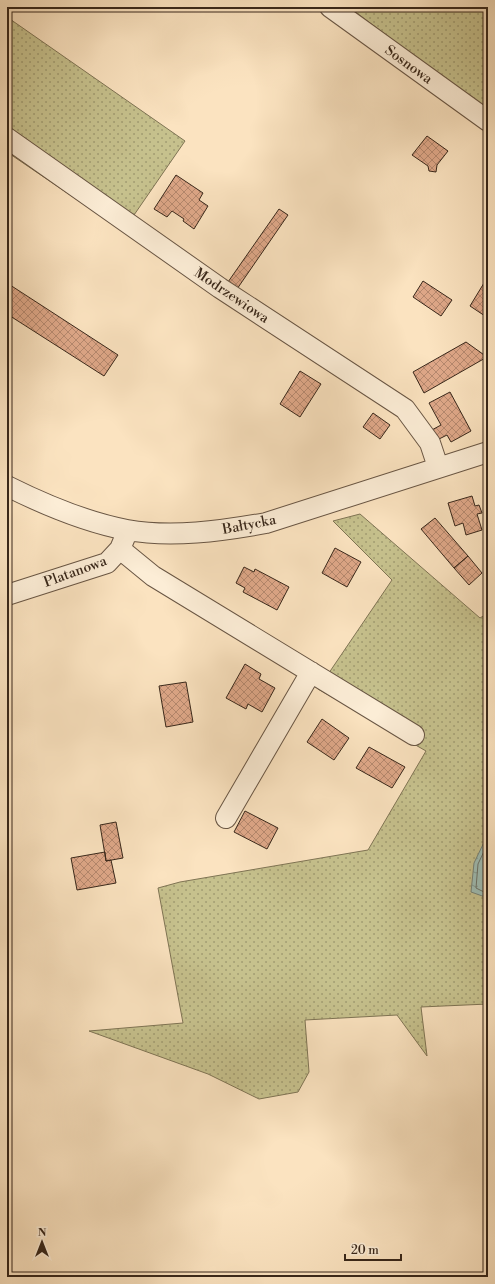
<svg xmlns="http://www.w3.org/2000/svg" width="495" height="1284" viewBox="0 0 495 1284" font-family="'Libre Bodoni',serif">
<defs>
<pattern id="grass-dots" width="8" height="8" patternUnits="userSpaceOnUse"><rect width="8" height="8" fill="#c6c18d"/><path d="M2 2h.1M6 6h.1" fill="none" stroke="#a29d72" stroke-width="1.8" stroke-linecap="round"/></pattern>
<pattern id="water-ripples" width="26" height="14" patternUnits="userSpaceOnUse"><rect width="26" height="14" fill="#9fbeb5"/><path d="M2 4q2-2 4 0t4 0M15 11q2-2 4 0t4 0" fill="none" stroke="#839a92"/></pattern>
<pattern id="building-cross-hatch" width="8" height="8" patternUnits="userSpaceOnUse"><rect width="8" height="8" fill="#dfa889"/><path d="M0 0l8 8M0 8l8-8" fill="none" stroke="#b6896f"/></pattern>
</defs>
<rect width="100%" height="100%" fill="#fbe3c0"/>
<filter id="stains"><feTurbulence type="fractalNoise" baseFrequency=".005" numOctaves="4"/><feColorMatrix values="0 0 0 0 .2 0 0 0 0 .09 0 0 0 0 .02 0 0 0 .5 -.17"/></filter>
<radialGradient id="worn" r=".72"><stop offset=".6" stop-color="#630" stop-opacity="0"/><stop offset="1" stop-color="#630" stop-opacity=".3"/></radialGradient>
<!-- grass -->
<path fill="url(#grass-dots)" stroke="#7f7454" d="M349,7H488V112Z
M7,17L185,141L123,231L7,152Z
M360,514L480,618L488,613V1004L421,1007L427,1056L397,1015L305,1020L309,1072L298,1092L259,1099L208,1074L89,1031L183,1023L158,888L180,882L368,850L426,751L318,689L392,580L333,521Z"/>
<!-- water -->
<path fill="url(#water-ripples)" stroke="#768277" d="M488,834V898L471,892L474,863Z"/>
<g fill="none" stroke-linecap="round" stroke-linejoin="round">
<!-- shore -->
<path stroke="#6c7268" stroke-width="1" d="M488,843L478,864L476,888L488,894"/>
</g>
<!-- building -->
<path fill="url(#building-cross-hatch)" stroke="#38271a" d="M427,136L448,151L437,165L436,172L429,171L428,166L412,155Z
M176,175L203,193L199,200L208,206L194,229L183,221L184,219L172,211L167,217L154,209Z
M279,209L288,215L237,289L228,282Z
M423,281L452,300L441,316L413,297Z
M7,283L118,355L104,376L7,314Z
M484,283L488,286V318L470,306Z
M466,342L487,357L424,393L413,372Z
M300,371L321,384L300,417L280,404Z
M450,392L471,431L451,442L447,435L435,441L430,431L441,425L429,403Z
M373,413L390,425L380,439L363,427Z
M472,496L475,506L479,505L482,513L477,514L482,530L466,535L463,523L455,526L448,503Z
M435,518L468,556L454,568L421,529Z
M335,548L361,562L347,587L322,573Z
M468,556L482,573L469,585L454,568Z
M244,567L254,572L255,569L289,587L277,610L243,592L245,588L236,583Z
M245,664L261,674L259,679L275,688L262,712L248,704L246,709L226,698Z
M186,682L193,722L166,727L159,686Z
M322,719L349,738L334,760L307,742Z
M369,747L405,767L392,788L356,768Z
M245,811L278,828L267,849L234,832Z
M116,822L123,858L106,861L100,825Z
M105,852L106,861L111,860L116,883L77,890L71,858Z"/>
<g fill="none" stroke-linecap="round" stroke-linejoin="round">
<defs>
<path id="minor" d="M330,7L488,121
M7,138L220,288L405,409L430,443L438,467
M7,486C45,505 85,522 127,530C172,538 221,531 266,523L488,452
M120,549L153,576L414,735
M7,595L107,563L120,549L125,537
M226,818L311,672"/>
</defs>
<!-- minor casing -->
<use href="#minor" stroke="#695644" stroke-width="22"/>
<!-- minor -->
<use href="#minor" stroke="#fcedd6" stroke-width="20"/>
</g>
<g text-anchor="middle" stroke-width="3" stroke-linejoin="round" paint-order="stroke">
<!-- street labels -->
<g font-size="14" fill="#38271a" stroke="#fcedd6">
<text transform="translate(409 64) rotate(36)" y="5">Sosnowa</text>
<text transform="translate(232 295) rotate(34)" y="5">Modrzewiowa</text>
<text transform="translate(249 524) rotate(-11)" y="5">Bałtycka</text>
<text transform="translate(75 571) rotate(-20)" y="5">Platanowa</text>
</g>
</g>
<!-- margin -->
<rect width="495" height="1284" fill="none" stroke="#fbe3c0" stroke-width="24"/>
<rect x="8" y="8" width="479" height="1268" fill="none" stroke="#38271a" stroke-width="2"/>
<rect x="12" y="12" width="471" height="1260" fill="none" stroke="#38271a"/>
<!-- north arrow -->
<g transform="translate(42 1242)" stroke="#fcedd6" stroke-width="3" paint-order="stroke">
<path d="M0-3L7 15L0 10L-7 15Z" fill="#38271a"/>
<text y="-6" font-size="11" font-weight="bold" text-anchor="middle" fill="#38271a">N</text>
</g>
<!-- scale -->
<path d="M345 1254v6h56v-6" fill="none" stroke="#38271a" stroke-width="2"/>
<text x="351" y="1254" font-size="12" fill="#38271a" stroke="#fcedd6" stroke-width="3" paint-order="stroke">20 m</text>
<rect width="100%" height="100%" filter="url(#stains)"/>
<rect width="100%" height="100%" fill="url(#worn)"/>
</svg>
